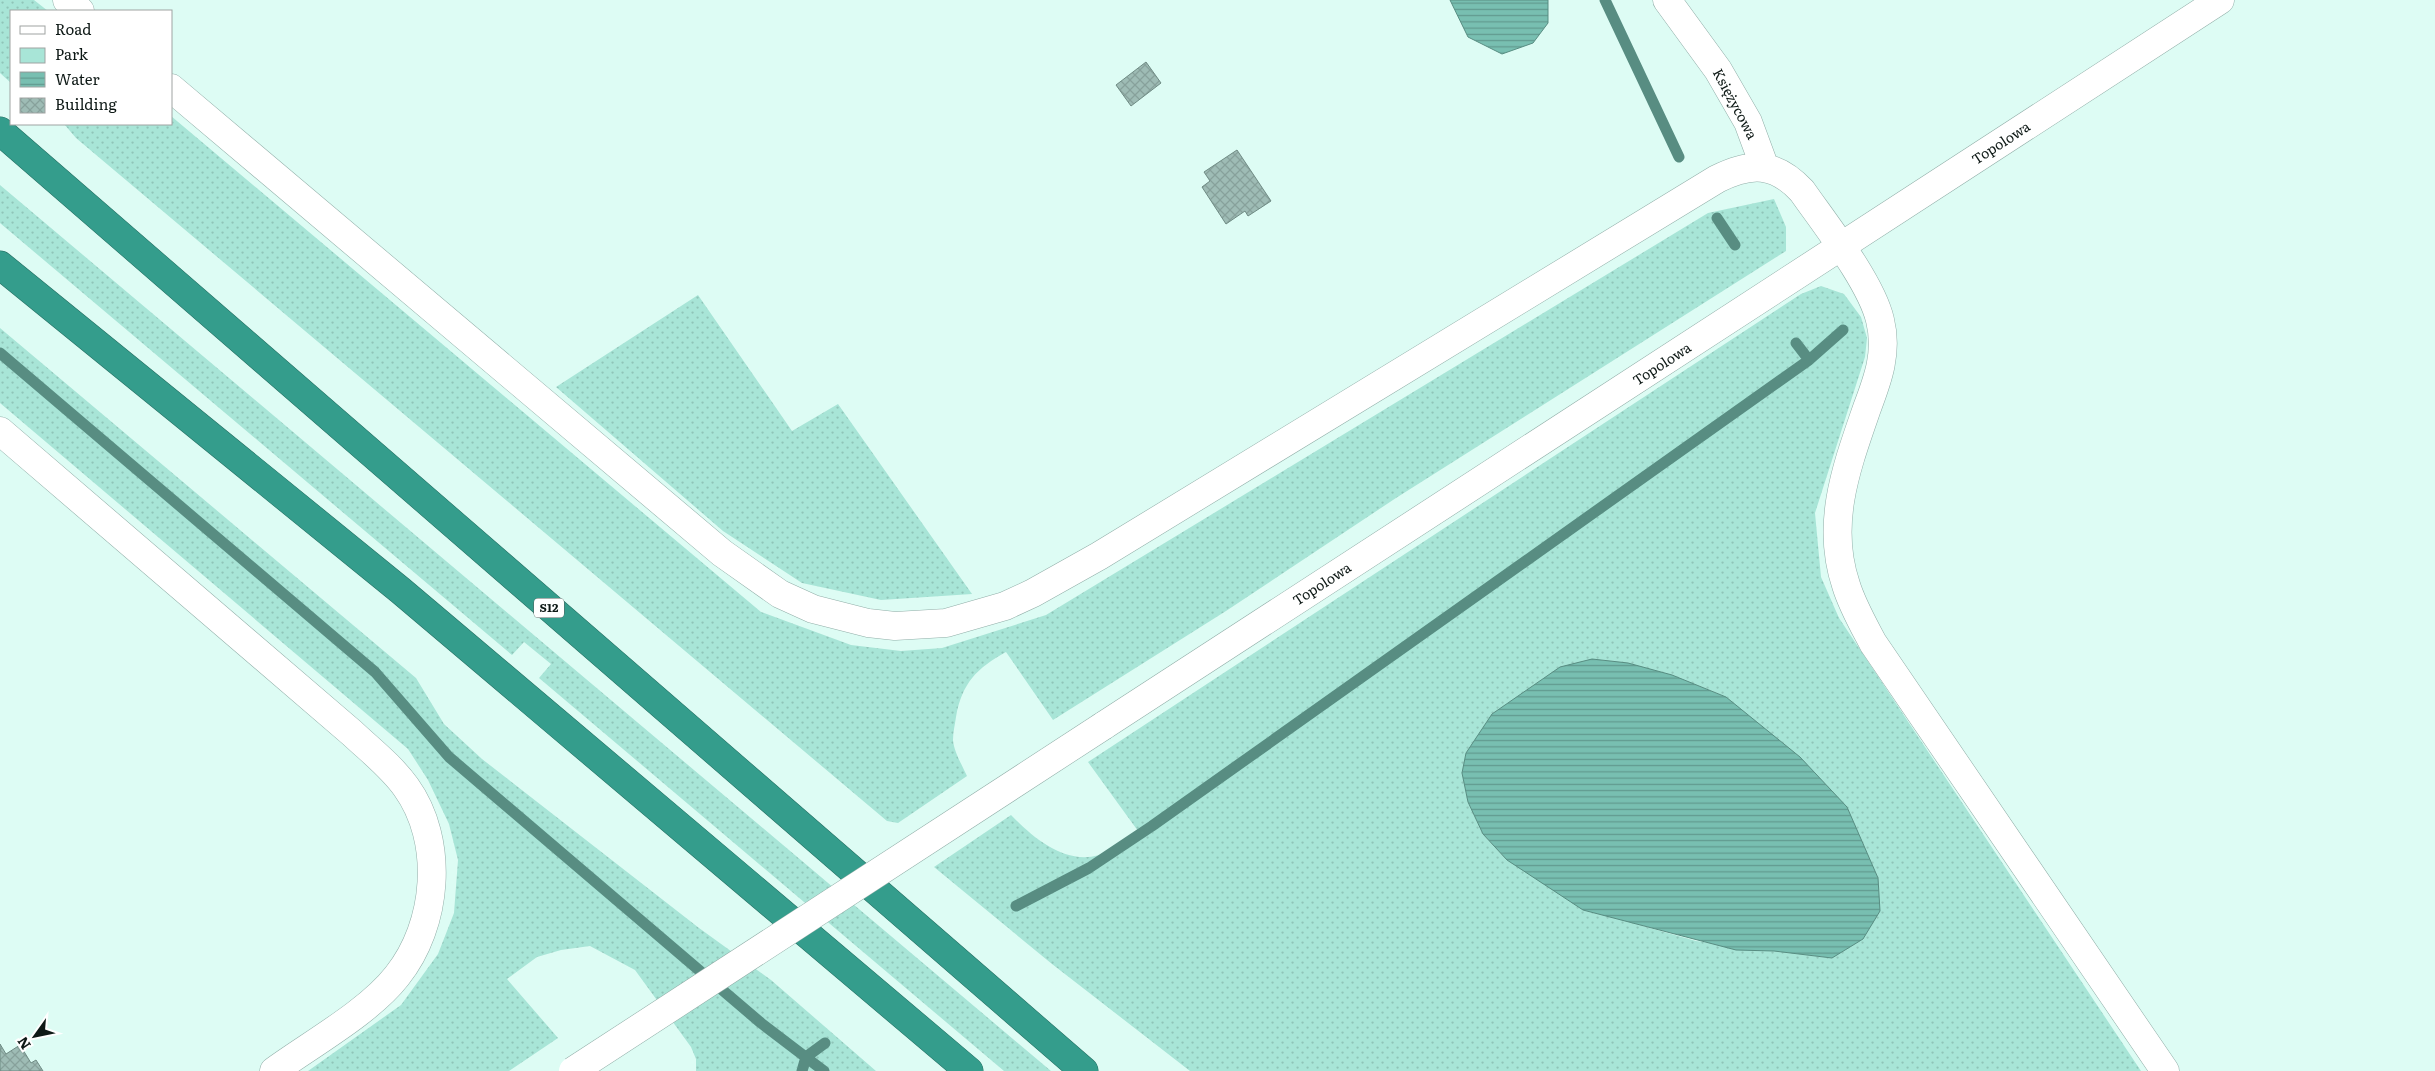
<svg xmlns="http://www.w3.org/2000/svg" width="2435" height="1071" viewBox="0 0 2435 1071" font-family="Literata,serif">
<defs>
<pattern id="green-dots" width="8" height="8" patternUnits="userSpaceOnUse" patternTransform="scale(1.25)"><rect width="8" height="8" fill="#a8e5d7"/><path d="M2 2h.1M6 6h.1" fill="none" stroke="#8fc4b8" stroke-width="1.8" stroke-linecap="round"/></pattern>
<pattern id="water-rules" width="6" height="5" patternUnits="userSpaceOnUse" patternTransform="scale(1.25)"><rect width="6" height="5" fill="#78bfb1"/><path d="M0 2.5h6" fill="none" stroke="#619a8f"/></pattern>
<pattern id="building-cross-hatch" width="8" height="8" patternUnits="userSpaceOnUse" patternTransform="scale(1.25)"><rect width="8" height="8" fill="#9ebcb5"/><path d="M0 0l8 8M0 8l8-8" fill="none" stroke="#87a19b"/></pattern>
</defs>
<rect width="100%" height="100%" fill="#ddfcf4"/>
<!-- green -->
<path fill="url(#green-dots)" fill-rule="evenodd" d="M0,0H34L48,11H11V83L0,73Z
M171,116L761,612L851,645L901,651L942,648L1046,615L1708,213L1774,199L1786,227V251L1396,498L1226,611L1053,720L1006,652C977,668 962,683 956,717C955,724 953,732 953,740C954,752 962,765 967,776L898,823L887,821L76,138L64,124H171Z
M0,185L1051,1071H1004L539,678L551,664L524,642L512,655L0,223Z
M1821,286L1844,294L1861,317L1867,338L1865,357L1815,513L1821,577L1839,618L2141,1071H1190L1052,964L934,867L1011,815C1037,842 1074,872 1113,849C1122,844 1130,837 1138,831L1088,762L1801,294ZM1592,659C1644,665 1678,677 1726,697L1832,958L1696,941L1643,926L1507,860L1483,834L1468,802Z
M698,295L792,431L838,404L972,594L881,600L802,583L723,531L556,387Z
M0,328L416,678L444,724L482,759L699,928L771,980L876,1071H696V1059L691,1047L635,970L590,946L561,950L537,957L507,979L558,1038L509,1071H308L401,1005L438,954L454,913L458,860L449,824L428,780L408,749L0,403Z"/>
<!-- water -->
<path fill="url(#water-rules)" stroke="#588d82" d="M1450,0H1548V23L1533,43L1502,54L1468,37Z
M1592,659L1628,663L1672,675L1726,697L1800,757L1847,807L1878,878L1880,911L1863,939L1832,958L1774,951L1736,950L1583,910L1507,860L1483,834L1468,802L1462,773L1466,753L1492,714L1560,667Z"/>
<g fill="none" stroke-linecap="round" stroke-linejoin="round">
<!-- stream -->
<path stroke="#588d82" stroke-width="11" d="M1605,0L1679,157
M1717,218L1735,245
M1796,343L1809,360
M0,353L375,672L449,757L761,1023L824,1071
M1016,906L1089,868L1152,826L1809,360L1843,330
M802,1071L806,1057L825,1043"/>
</g>
<!-- building -->
<path fill="url(#building-cross-hatch)" stroke="#6f8b84" d="M1146,62L1161,83L1131,106L1116,85Z
M1237,150L1271,201L1248,216L1245,211L1226,224L1202,187L1210,181L1204,172Z
M0,1044L6,1054L20,1045L31,1063L36,1060L43,1071H0Z"/>
<g fill="none" stroke-linecap="round" stroke-linejoin="round">
<defs>
<path id="minor" d="M67,0L80,11
M1667,0L1718,70L1748,122L1765,168
M171,88L722,553L780,594L813,609L868,623L895,626L946,623L1005,606L1033,593L1099,556L1717,179C1751,162 1775,162 1802,191C1825,224 1871,282 1880,320C1888,352 1878,379 1867,408C1847,466 1825,523 1846,585C1852,605 1863,624 1873,643L2165,1071
M0,431L352,733C370,750 391,766 406,787C445,841 438,925 397,976C369,1012 311,1044 274,1071
M1103,726L2220,0"/>
<path id="highway" d="M0,131L1084,1071
M0,265L400,590L969,1071"/>
</defs>
<!-- minor casing -->
<use href="#minor" stroke="#91aea8" stroke-width="29"/>
<!-- highway casing -->
<use href="#highway" stroke="#276f63" stroke-width="29"/>
<!-- minor -->
<use href="#minor" stroke="#fff" stroke-width="28"/>
<!-- highway -->
<use href="#highway" stroke="#349d8c" stroke-width="28"/>
<defs>
<path id="minor-bridge" d="M573,1071L1103,726"/>
</defs>
<!-- minor-bridge casing -->
<use href="#minor-bridge" stroke="#91aea8" stroke-width="29" stroke-linecap="butt"/>
<!-- minor-bridge -->
<use href="#minor-bridge" stroke="#fff" stroke-width="28"/>
</g>
<g text-anchor="middle" stroke-width="4.5" stroke-linejoin="round" paint-order="stroke">
<!-- shield labels -->
<rect fill="#fff" stroke="#565e5c" stroke-width="1" x="534" y="598.5" width="30" height="19" rx="4"/>
<g font-size="12" font-weight="bold" fill="#0e1916">
<text x="549" y="612">S12</text>
</g>
<!-- street labels -->
<g font-size="14" fill="#0e1916" stroke="#fff">
<text transform="translate(1735 104) rotate(62)" y="5">Księżycowa</text>
<text transform="translate(2001 143) rotate(-33)" y="5">Topolowa</text>
<text transform="translate(1662 364) rotate(-33)" y="5">Topolowa</text>
<text transform="translate(1322 584) rotate(-33)" y="5">Topolowa</text>
</g>
</g>
<!-- legend -->
<rect x="10" y="10" width="162" height="115" fill="#ffffff" stroke="#9fa3a2"/>
<rect x="20" y="26" width="25" height="8" fill="#ffffff" stroke="#9fa3a2"/>
<text x="55" y="35" font-size="15" fill="#0e1916">Road</text>
<rect x="20" y="48" width="25" height="15" fill="#a8e5d7" stroke="#9fa3a2"/>
<text x="55" y="60" font-size="15" fill="#0e1916">Park</text>
<rect x="20" y="72" width="25" height="15" fill="url(#water-rules)" stroke="#9fa3a2"/>
<text x="55" y="85" font-size="15" fill="#0e1916">Water</text>
<rect x="20" y="98" width="25" height="15" fill="url(#building-cross-hatch)" stroke="#9fa3a2"/>
<text x="55" y="110" font-size="15" fill="#0e1916">Building</text>
<!-- north arrow -->
<g transform="translate(35 1036) rotate(237)" stroke="#ffffff" stroke-width="4" paint-order="stroke">
<path d="M0-4L9 19L0 12L-9 19Z" fill="#0e1916"/>
<text y="-8" font-size="14" font-weight="bold" text-anchor="middle" fill="#0e1916">N</text>
</g>
</svg>
